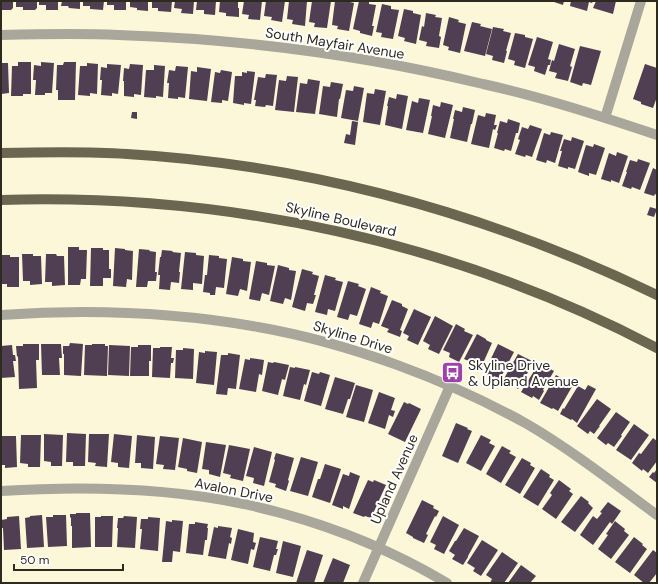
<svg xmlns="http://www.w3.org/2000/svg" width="658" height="584" viewBox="0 0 658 584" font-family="'DM Sans',sans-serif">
<rect width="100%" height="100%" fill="#fdf7d9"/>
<!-- building -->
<path fill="#503e52" d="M1,1H13V8L11,10H1Z
M16,1H37V8L35,10H23V7H16Z
M39,1H58V10H46V5H39Z
M62,1H80V9L69,8L68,6H61Z
M83,1H104L103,10L90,9V6H83Z
M107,1H126V10H114V5H107Z
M130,1H148V11L137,10V8L130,7Z
M152,1H172L171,12L158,11V8H152Z
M175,1H194L193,14L181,13L182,9L174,8Z
M197,1H216L215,15L204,14V10H196Z
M220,1H238V8H239V17L226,16V13L219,12Z
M244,1H262L260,20L248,19L249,15L242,14Z
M266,1H285L282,22L271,20L272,17L264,16Z
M289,1H307L305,26L292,24L293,20L287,19Z
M312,1H331L327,28L314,27L315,23L309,22Z
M335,1H346L354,3L349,31L337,29L338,26L332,25Z
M359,1L369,2V4L376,5L372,26H374L372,36L360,33V31L353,29Z
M551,1H564L563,5Z
M571,1H593L592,3L589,2L587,11L570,6Z
M596,1H616L613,14L593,8Z
M382,4L391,6V9L399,10L393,39L381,37L382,33L376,32Z
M404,9L413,11V13L421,15L416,44L404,41L405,38L398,36Z
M426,13L436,15L435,17L442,18L439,36L441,37L439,48L426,46L427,42L419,40L422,26L424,27Z
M449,17L459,20L458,22L466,24L460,53L448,50L449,47L443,45Z
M472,22L481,24L480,26L492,29L485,56L464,51Z
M493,27L504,29L503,31L511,33L506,51H507L504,63L492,60L493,56L486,54Z
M515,33L525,35V37L533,39L525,68L514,65L515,61L508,59Z
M537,37L553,42L548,59L551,60L550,65H548L545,75L534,71L535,67L528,65Z
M559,44L575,49L570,66L572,67L568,81L555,78L557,73L549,71L552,60L554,61Z
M580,46L601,51L591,85L583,83L582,86L570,82Z
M18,62H31V94H23V96H11L12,66H18Z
M41,62L54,63L52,93H45V95H35L36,80H33L34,65L41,66Z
M64,62H76L75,100H58V90H56L57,65H63Z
M1,63H8L9,93L1,94Z
M87,63L98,64L97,94L90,93V96L78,95L80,66H87Z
M107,64L121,65L118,94L112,93V96L101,95L102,80H100L101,67L107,68Z
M130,64L143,65L141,95L134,94V97L124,96V81H123L124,68L129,69Z
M645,64L657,68V93L656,96L657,97L653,108L641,104V102L633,99Z
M154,65L165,66L163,97L156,96V98L144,97L146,70H154Z
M176,66L188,67L185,98L178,97V99L168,98L169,83H167L169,70L175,71Z
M197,67L211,69L207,101L189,99L191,71L197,72Z
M221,70L232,72L228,101L222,100V103L211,102L215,72L220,73Z
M247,71L255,72L251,104L244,103V105L233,103L235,76H242V72L247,73Z
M266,74L277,75L273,106L266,105L265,107L255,106L256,100H254L258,77L265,78Z
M287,76L298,77L294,112L275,110L279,80L286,81Z
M308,79L320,81L315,114L296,112L300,83L307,84Z
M331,82L343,84L340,99H339L337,117L319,114L323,86L330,87Z
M354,86L364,88L358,121L341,118L346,90L353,91Z
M375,89L386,91L380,125L363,122L367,93L374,94Z
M397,94L408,96L402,129L385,125L388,106H387L389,97L396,99Z
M419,98L430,100L423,133L406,130L412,101L418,103Z
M441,102L453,105L445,138L428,134L432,116H431L433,105L440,107Z
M463,107L475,110L472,124H471L467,142L450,138L454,119H453L455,110L462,112Z
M132,112H137V119L131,118Z
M486,113L496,115L494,125H497L495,130L493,129L489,148L471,144L478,115L485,117Z
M508,119L520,123L518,133H516L511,151L505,149L504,151L494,148L498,133H497L500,121L507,123Z
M352,121L358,122L355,145L344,143L346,134L350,135Z
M530,125L542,129L532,157L526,155L525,157L515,154L520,140L518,139L522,127L528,129Z
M551,132L563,135L555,163L547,160L546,163L536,160L544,133L550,135Z
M572,137L584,141L575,169L568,167V169L558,166L562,151H560L564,139L571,141Z
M594,144L605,148L596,175L589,173V176L578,172L586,145L593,147Z
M617,152L628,156L619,183L611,180V182L601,179L609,153L616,156Z
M638,159L650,163L640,190L632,187L631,189L622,186L627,172H626L630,160L637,162Z
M653,168L657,170V195L655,194L654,196L644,193Z
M650,207L657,209L654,217L647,215Z
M68,247H79V250H87L86,279H81L80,285H68Z
M91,248H103V250H109V269H111V278H103V286H90Z
M115,248L125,249V250L133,251L132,280L127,279L126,287L113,286Z
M139,249L150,250L149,251L156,252L155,272H157L156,281H148L147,287H136Z
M162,250L173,251L172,252L181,253L179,272H180L179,283L171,282L170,290L159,289L160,275H158L160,257H161Z
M185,252L196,253V255L204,256L202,284L193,283V290L181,289Z
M22,254H33V256H41L42,284L30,285V281H23Z
M46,254H56L57,256H64L65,285L52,286V282H45Z
M1,255H10V257H19V287H7V284H1Z
M209,255L219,256V258L227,259L224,288L216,287L215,295H210V293L203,292L205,275H207Z
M232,257L243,259V261L251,262L247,291L240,289L238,296L226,294Z
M256,261L267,263V265L275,266L269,295L262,293L260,301L249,299Z
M278,265L289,268V270L296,271L291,300L285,298L283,304L270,301Z
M302,269L313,272L312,274L319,276L314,295H316L313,304L307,303L305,311L292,307Z
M325,275L336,278L335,280L343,282L335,311L328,309L327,315L315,312Z
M348,281L359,284L358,286L366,289L357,316L350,314L348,320L337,317Z
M371,287L381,291L380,293L388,296L379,324L373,322L371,328L359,324Z
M392,300L402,304V306L408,309L400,330L402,331L400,337L387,332L389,329L381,326Z
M414,309L431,317L418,345L407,340L409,336L403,333Z
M435,316L453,326L439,354L428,349L430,345L423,341Z
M456,324L465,329L464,331L473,335L459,362L449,357L450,353L443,350Z
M477,334L486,339V340L492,343L484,361L485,362L481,369H480L479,371L469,366L471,362L464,359Z
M70,343L83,344L81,376L64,375V354H63V346H69Z
M23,344H39V360H36L37,388L19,389L18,356L17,357L16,346H23Z
M41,344H61L62,358H59L60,375H42Z
M92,344H105V346H108L107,376L84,375L85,345H92Z
M498,344L514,352L500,379L494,376L493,378L484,373Z
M12,345L13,355H15L16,361H13L15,377L1,378V346Z
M109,345L130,346L129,376L108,375Z
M138,345H151V361H149V376H130L131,347H138Z
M160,347H172L171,358H174L173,363H171L170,378L152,377L153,348H160Z
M183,348L194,349L193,379L175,378L176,350H183Z
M205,351L217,352L214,385L196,383L199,352L205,353Z
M228,353L240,355L236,389L228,388L227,395L216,394L221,355H228Z
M518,354L534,362L518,389L514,386L513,388L502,382Z
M250,358L264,360L262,375L259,374L256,392L239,389L245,359L250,360Z
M268,362L273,363L274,362L289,365L285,380L282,379L278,395L262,391Z
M539,363L554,371L543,390L544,391L539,400L533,396L532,398L521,392Z
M290,367L295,368V367L310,370L306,385L304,384L300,400L283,396Z
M312,372L319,374L320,372L330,375L321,406L304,401Z
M556,375L573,385L558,411L553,408L552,409L540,403Z
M335,377L355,383L350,399H348L343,414L325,409Z
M356,385L373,390L364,422L346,417Z
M588,385L596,389L577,423L572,419L571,420L560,414L563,408L564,409L578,386L585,390Z
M379,392L395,398L391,410L395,411L393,417L389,415L385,429L368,423Z
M597,399L611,409L599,426H600L594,434L590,431L588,434L577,426Z
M404,402L408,404L409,403L421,409L405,442L388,434Z
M616,412L630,422L621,435L622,436L614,447L608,443L606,445L597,438Z
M456,423L468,428L467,429L472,431L458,463L442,456Z
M634,424L649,435L631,460L616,450Z
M67,433L86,434L85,466H73V462H66Z
M44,434L63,435L62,466H51V462L44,461Z
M89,434H109L107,467L95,466L96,463L88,462Z
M114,434L132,436L129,468L118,467V463L111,462Z
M21,435H41L40,467H28V464L20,463Z
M137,435L155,437L153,469L141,468V463H135Z
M481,435L491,440L489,443L495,446L481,471L466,463Z
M1,436H16L17,467L5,468V465H1Z
M160,436L179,438L175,470L163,469L164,465L156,464Z
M183,438L202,442L197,473L187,471V469L178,467Z
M653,438L657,441V461L648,473L643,469L642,471L632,463L639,453L641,454Z
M206,442L226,445L220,477L209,474V470L202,469Z
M229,445L250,449L243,481L230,478L231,475L223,473Z
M502,446L511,451L509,453L516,457L501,483L486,474Z
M254,447L272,452L264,486L253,483L254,478L246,476Z
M276,453L294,458L288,480L289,481L286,491L275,487L276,484L269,482L275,460L274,459Z
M301,457L318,462L308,496L290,491Z
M522,458L531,463L530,465L535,468L520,494L505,485Z
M325,464L341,469L330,503L312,497L318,479H320Z
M541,469L550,475L549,477L554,480L538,506L523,497Z
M657,469V483L649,477L653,472L654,473Z
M350,472L360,476L349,509L343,506V509L332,505L343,474L349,476Z
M368,480L373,482L374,480L386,485L371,518L365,516L364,517L353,513Z
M559,480L571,489L569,491L573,494L556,519L542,509L552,495L550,493Z
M581,496L589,502L588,503L593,508L575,532L561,522Z
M422,500L434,506L433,508L439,511L436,517L435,516L426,534L428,535L424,543L413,538V537L406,533Z
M608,502L621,511L612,524L610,522L593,545L580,535L593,516L597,519L602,513L600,512Z
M76,513H90L91,547L72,548V526H71V517L70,518V514H76Z
M42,515L44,547L27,548L25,518L30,517V516Z
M53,515H66L67,546L48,547L46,517H53Z
M19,516L21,549L4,550L3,528H2L1,520L7,519V517Z
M101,516H113L112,547H95V517H101Z
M124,516L137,517L135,548L117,547L118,528H117L118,518H123Z
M443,516L459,525L444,554L434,549L436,545L430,542Z
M148,517L160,518L158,551L140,549L142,529H140L141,519H148Z
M172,520L183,521L180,552L173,551L172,562H162L166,521L172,522Z
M615,521L625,529L624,531L629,535L611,559L598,549L608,535L606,534Z
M195,522L208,524L207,528H208L207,540H205L203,555L186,553L189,524H195Z
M218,526L232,528L230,537L232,538L231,544L229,543L226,559L208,556L214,527L218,528Z
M464,528L479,536L468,556V557L463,565L452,559L455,555L449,551L455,541H456Z
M238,529L254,533L253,542L256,543L254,550L251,549L248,564L231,560Z
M260,537L278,541L276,549H278L276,555H274L270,571L253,567Z
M634,537L643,544L642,545L647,549L630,573L615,562Z
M482,540L498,550L481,576L473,571L475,568L467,563Z
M283,541L301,546L293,577L276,573Z
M307,550L323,555L314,583H296Z
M653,550L657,553V573L649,583H644L634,575Z
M502,552L518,563L504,583H490L492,579L486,575Z
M333,558L350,565L343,583H323Z
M521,565L536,576L530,583H508Z"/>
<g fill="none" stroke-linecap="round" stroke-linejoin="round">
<!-- minor -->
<path stroke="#a9a79b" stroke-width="10" d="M1,35C40,34 79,33 118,35C241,39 364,55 483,84C542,97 600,116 657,135
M605,118L641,1
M1,315C86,309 174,312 258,327C349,343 446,379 527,424C573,451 615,484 657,515
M1,491C80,486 161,487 239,503C312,518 383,545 447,583
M363,583L450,386"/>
<!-- primary -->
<path stroke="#6a6650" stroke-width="10" d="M1,153C43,152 85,151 127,154C314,165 489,214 657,295
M1,200C229,193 455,242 657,348"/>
</g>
<!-- icons -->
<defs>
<symbol id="bus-square" viewBox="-11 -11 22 22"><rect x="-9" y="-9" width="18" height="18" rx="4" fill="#9e41ab" stroke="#fff"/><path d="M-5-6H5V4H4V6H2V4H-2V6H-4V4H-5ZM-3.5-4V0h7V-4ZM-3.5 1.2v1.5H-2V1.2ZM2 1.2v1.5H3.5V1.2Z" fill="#fff"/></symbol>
</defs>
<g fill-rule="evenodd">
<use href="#bus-square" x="440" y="360" width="25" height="25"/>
</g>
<g text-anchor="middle" stroke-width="4" stroke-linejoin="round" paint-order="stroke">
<!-- street labels -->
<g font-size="14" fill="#2d2b1f" stroke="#fff">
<text transform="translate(335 43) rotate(9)" y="5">South Mayfair Avenue</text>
<text transform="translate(341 219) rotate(13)" y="5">Skyline Boulevard</text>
<text transform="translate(353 337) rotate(17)" y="5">Skyline Drive</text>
<text transform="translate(394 479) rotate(-66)" y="5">Upland Avenue</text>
<text transform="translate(234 490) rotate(11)" y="5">Avalon Drive</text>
</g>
<!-- poi labels -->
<g font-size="14" fill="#2d2b1f" stroke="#fff" text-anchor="start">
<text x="468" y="370">Skyline Drive<tspan x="468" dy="16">&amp; Upland Avenue</tspan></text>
</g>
</g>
<!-- border -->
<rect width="658" height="584" fill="none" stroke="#2d2b1f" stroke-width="4"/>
<!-- scale -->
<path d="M14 564v6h109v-6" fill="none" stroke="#2d2b1f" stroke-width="2"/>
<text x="20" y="564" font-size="12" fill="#2d2b1f" stroke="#ffffff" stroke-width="3" paint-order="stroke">50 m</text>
</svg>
